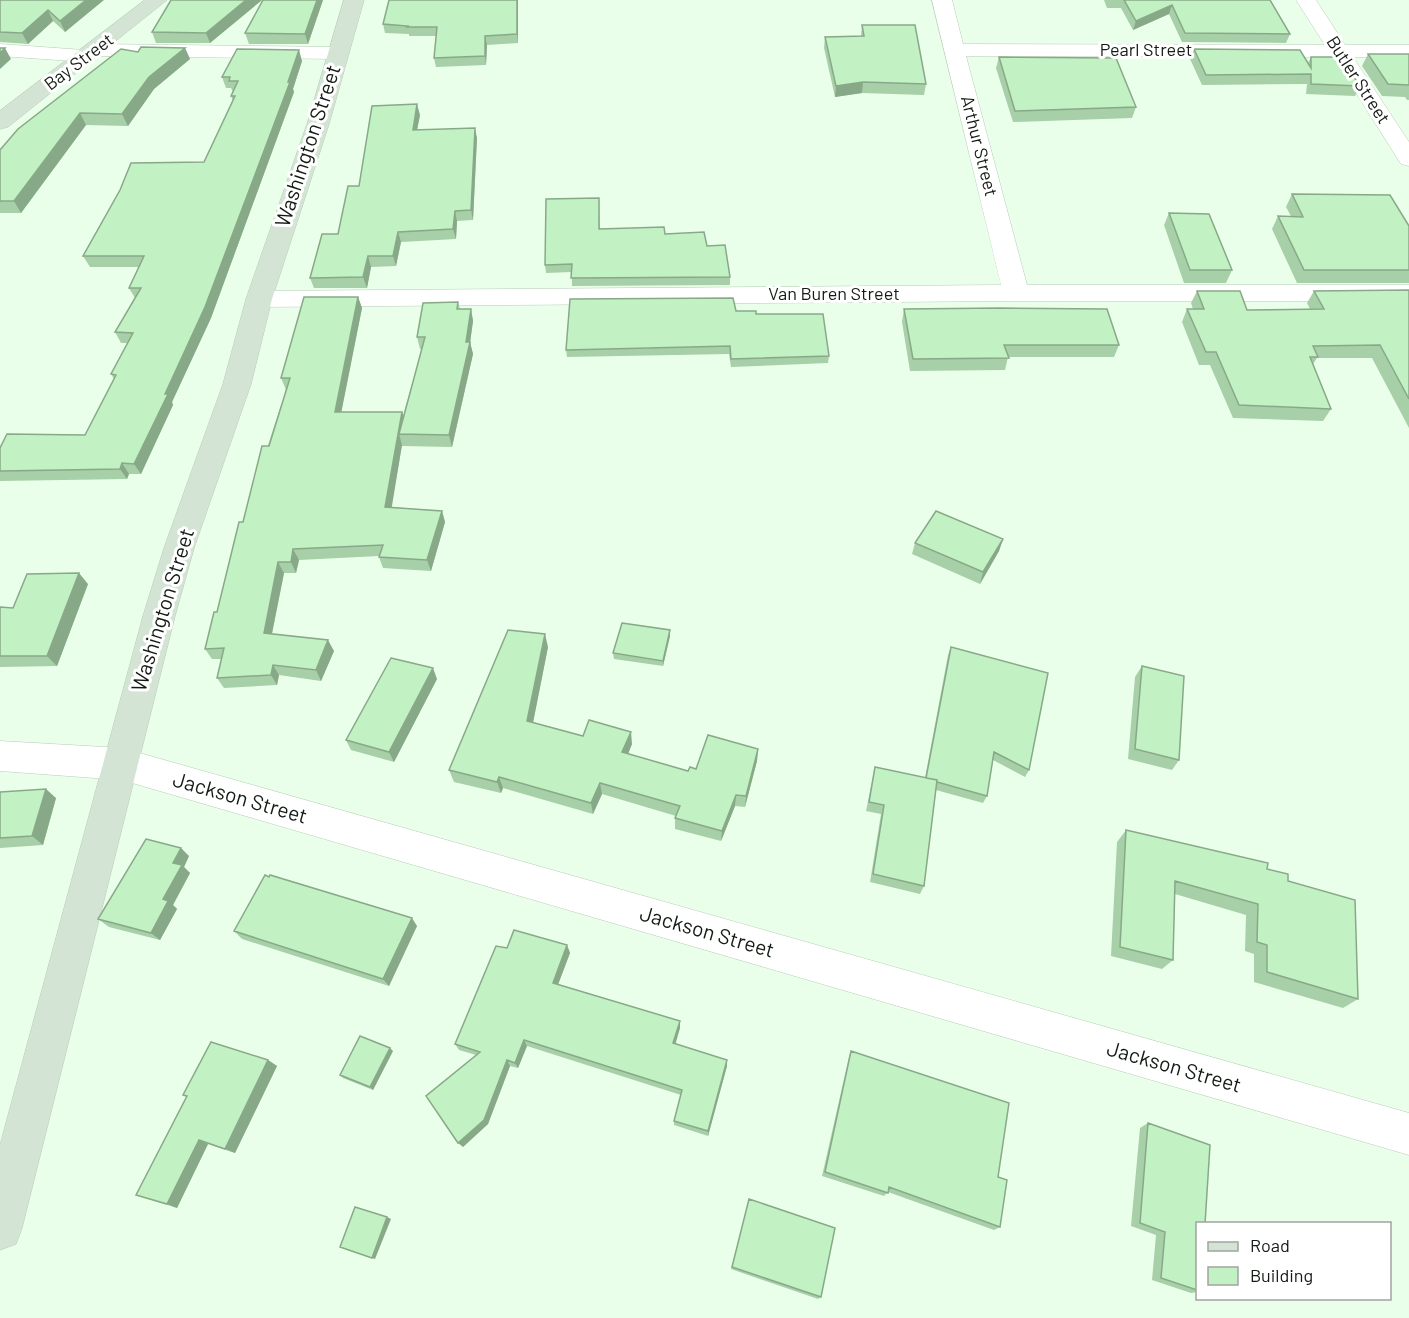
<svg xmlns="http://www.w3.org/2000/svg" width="1409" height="1318" viewBox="0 0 1409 1318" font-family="Barlow,sans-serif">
<rect width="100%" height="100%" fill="#eaffea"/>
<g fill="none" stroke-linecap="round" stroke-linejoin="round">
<defs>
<path id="street" d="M932,0H952L963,44L1325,45L1296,0H1316L1345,45H1409V57H1353L1409,142V166L1401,164L1333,57L966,56L1027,285H1409V301H1016L259,307L250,305L246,299L250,293L259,291L1001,285Z
M0,44L84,50L87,46L94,44L339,47L346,49L349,53L346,57L339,59L96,56L93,60L86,62L0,56Z
M0,741L122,748L1409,1113V1155L122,780L0,771Z"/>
<path id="secondary" d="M145,0H167L8,127L0,129V111Z
M344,0H364L329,124L272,299L251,384L194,548L175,616L22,1228L16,1244L0,1250V1145L143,616L164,548L223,384L246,299L307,124Z"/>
</defs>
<!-- street casing -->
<use href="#street" stroke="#b8ccb8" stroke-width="1"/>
<!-- secondary casing -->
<use href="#secondary" stroke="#b8ccb8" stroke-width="1"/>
<!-- street -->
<use href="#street" fill="#fff" fill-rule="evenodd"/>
<!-- secondary -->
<use href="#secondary" fill="#d4e4d4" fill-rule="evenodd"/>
</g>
<!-- wall -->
<path fill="#a7cfa8" d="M0,0H103L65,32L53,21L28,44L0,42Z
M262,0L210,43H156L152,32Z
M263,0H323L308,44H249L245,33Z
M389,0H518V43L487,45L486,65L436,67L434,58L436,36H409V34L385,33L383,24Z
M1104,0H1270L1290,34L1286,43L1182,42L1169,14L1133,30L1121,8H1107Z
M862,25L926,84L924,95L862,93L835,97L824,48L825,37L861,36Z
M185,48L190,59L154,89L128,126L86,125L21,213H0V150L138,52Z
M1194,49L1308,63L1311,57L1360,86L1355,96L1306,94L1307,84L1202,85L1190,59Z
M1368,54H1409V100H1407L1405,97L1382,96L1362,66Z
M999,57L1136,107L1132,118L1013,122L996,68Z
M302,61L293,89L294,92L211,318L172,402L173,405L141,474H129L127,479L0,481V448L85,435L114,379L111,374L127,343H121L115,332L135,298L129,288L139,267H90L83,256L204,162L233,101L231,96L233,92L231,88H226L222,77Z
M420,115L417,130L477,138L473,220L457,221L456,239L401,242L396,266L371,267L367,288H314L310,278L338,234L359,186Z
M1292,194L1409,226V283H1297L1272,229L1278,216H1291L1286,207Z
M599,198L600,229L665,234L707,246L730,277V285L572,286V272L546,273L545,265Z
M1169,213L1232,270L1226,283H1184L1164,225Z
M1409,290V428L1372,358H1317L1313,364L1331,409L1323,421L1233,418L1210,365H1199L1182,322L1187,309H1193L1191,303L1197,291L1247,310L1310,309L1307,303L1314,291Z
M358,297L362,308L341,412H402L403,416L422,349H420L417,337L458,302L460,309H471L473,321L470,342L473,354L452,447L402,446V445L391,507L442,511L445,522L431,571L383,568L379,557V556L299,560L296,573H284L272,634L334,651L321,681L279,675L277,685L224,688L217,678L222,659H212L205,649L217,612L243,522L286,390L281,378Z
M904,309L1119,345L1114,357H1008L1005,370L910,371L902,322Z
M736,311L756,314L829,356L828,363L731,367L729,354L567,357L566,350Z
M1003,539L999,551L980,584L912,554L915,543Z
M88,584L57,666L0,667V607L13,608Z
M670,636L663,666L614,659L613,653Z
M548,647L533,722L583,736L632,744L628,754L688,771L758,749L757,761L745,807L735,806L721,841L675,829V818L676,816L602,794L593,814L503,788L501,793L454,782L449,770Z
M951,647L1029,770L1025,777L993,760L987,796L983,803L936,790L924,886L920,894L870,882L881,814L866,811L875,767L925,778L948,655Z
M1142,666L1179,760L1172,770L1128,759L1135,677Z
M437,679L394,762L351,750L346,740Z
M0,792L56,798L43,845L0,848Z
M1126,830L1267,869L1288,881L1358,999L1343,1008L1254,982V954L1245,951L1246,915L1175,894L1173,960L1162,969L1111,956L1117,842Z
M189,856L184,867L190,873L173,905L177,909L160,940L109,927L98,919Z
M269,877L417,926L389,986L242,939L234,931Z
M567,945L570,953L558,984L680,1021V1028L675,1043L727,1066L708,1136L674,1125V1121L681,1095L527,1046L518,1068L510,1066L488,1124L463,1147L476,1055L459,1050L455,1044L507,948Z
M393,1051L373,1090L343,1078L340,1075Z
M851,1051L998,1177L1000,1227L994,1230L888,1192L884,1196L822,1176L849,1057Z
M268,1060L277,1066L235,1153L208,1144L177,1208L136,1195L186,1097L183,1095Z
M1148,1123L1197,1224V1292L1191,1293L1152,1280L1156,1235L1131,1226L1140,1128Z
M749,1199L821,1297L818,1299L731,1269Z"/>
<!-- shaded-wall -->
<path fill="#88a988" d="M86,0H104L65,32L60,21Z
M246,0H262L210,43L206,33Z
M317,0H323L308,44L305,34Z
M517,0H518V43L517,34Z
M1172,5L1169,14L1133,30L1136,21Z
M48,10L53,21L28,44L22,33Z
M485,36L487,45L486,65L485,56Z
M5,48L11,59L0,69V53Z
M185,48L190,59L154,89L128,126L122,114L149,77Z
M299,50L302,61L293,89L294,92L211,318L172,402L173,405L141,474L134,464L165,394L288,82Z
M863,82L862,93L835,97L836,86Z
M417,104L420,115L415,140L413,130Z
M80,113L86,125L21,213L14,201Z
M475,128L477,138L473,220L471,210Z
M455,211L457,221L456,239L453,229Z
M398,232L401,242L396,266L393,256Z
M368,256L371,267L367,288L363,277Z
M358,297L362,308L339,424L335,412Z
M471,309L473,321L470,343V342L473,354L452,447L449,435Z
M402,412L406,423L399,434L402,445L390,518L385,507Z
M122,463L129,474L127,479L120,469Z
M442,511L445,522L431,571L427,560Z
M1003,539L999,551L980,584L983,572Z
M293,549L299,560L296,573L291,562Z
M278,562L284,573L270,643L264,633Z
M79,573L88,584L57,666L47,656Z
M670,630V636L663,666V661Z
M545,634L548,647L531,733L527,721Z
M328,640L334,651L321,681L316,670Z
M273,665L279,675L277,685L271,675Z
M433,668L437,679L394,762L389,752Z
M631,732L632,744L624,764L622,752Z
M758,749L757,761L745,807L746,796Z
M499,777L503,788L501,793L497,782Z
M600,783L602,794L593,814L591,803Z
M46,789L56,798L43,845L32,836Z
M736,795L735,806L721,841L722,831Z
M181,848L189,856L184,867L190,873L173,905L177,909L160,940L151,933L163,899L173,863Z
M412,918L417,926L389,986L383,979Z
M567,945L570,953L556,990L553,983Z
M680,1021V1028L674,1049L673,1043Z
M524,1040L527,1046L518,1068L515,1063Z
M390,1048L393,1051L373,1090L370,1087Z
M268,1060L277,1066L235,1153L225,1149Z
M507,1060L510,1066L488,1124L463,1147L458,1143Z
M727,1060V1066L708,1136V1131Z
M199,1140L208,1144L177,1208L167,1204Z
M387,1217L391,1219L375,1259L372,1258Z"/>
<!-- building -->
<path fill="#c2f1c3" stroke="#88a988" stroke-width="1.5" d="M0,0H86L60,21L48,10L22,33L0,32Z
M171,0H246L206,33L152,32Z
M263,0H317L305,34L245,33Z
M389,0H517V34L485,36V56L434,58L437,27H407L408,26L383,24Z
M1124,0H1270L1290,34L1185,33L1172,5L1136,21Z
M862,25H915L926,84L863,82L836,86L825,37L864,36Z
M141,47L185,48L149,77L122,114L80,113L14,201H0V150L18,129L121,49L138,52Z
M0,48H5L0,53Z
M237,49L299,50L288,82H290L205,307L165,394H168L134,464L122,463L120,469L0,471V448L7,434L85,435L116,375L111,374L133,333L115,332L141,288H129L144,256H83L120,190L131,163L204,162L235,96H231L238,81H229L230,77H222Z
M1194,49L1300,50L1311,68V57H1341L1360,86L1311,84V74L1206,75Z
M1368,54H1409V85L1388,84Z
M999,57L1116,58L1136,107L1015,111Z
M417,104L413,130L475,128L471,210L455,211L453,229L398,232L393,256H368L363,277L310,278L322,234H338L348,186H359L372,106Z
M1292,194L1390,195L1409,226V270H1304L1278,216L1303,217Z
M599,198V229L664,227L665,234L704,232L707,246L725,245L730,277L571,278L572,264L545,265L546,199Z
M1169,213L1209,214L1232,270H1190Z
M1409,290V399L1380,345L1313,346L1318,357H1310L1331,409L1239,405L1216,352H1206L1187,309H1204L1197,291H1240L1247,310L1324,309L1314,291Z
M304,297H358L335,412H402L385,507L442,511L427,560L379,557L383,545L293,549L291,562H278L264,633L328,640L316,670L273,665L271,675L217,678L224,648L205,649L214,612H217L239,522H243L262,446H269L290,378H281Z
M733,298L736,311H756V314H823L829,356L731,359L730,346L566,350L570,299Z
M458,302L457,309H471L466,342H470L449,435L399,434L425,337H417L423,303Z
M1000,308L1107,309L1119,345H1004L1009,358L913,359L904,309Z
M936,511L1003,539L983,572L915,543Z
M79,573L47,656H0V607L13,608L27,574Z
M622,623L670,630L663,661L613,653Z
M508,630L545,634L527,721L583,736L589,720L631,732L622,752L688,771L690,767L696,769L708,735L758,749L746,796L736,795L722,831L675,818L680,806L600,783L591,803L499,777L497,782L449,770Z
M951,647L1048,673L1029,770L994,752L987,796L937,782V780L926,778Z
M391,658L433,668L389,752L346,740Z
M1142,666L1184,676L1179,760L1135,749Z
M875,767L937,780L924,886L873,874L884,805L869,802Z
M46,789L32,836L0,838V792Z
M1126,830L1268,863L1267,869L1288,874V881L1355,900L1358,999L1267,972V945L1257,942L1258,904L1175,881L1173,960L1120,947Z
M146,839L181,848L173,863L182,865L163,899L168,901L151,933L98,919Z
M265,875L269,877L270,875L412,918L383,979L234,931Z
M514,930L567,945L553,983L680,1021L673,1043L727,1060L708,1131L674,1121L682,1090L524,1040L515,1063L507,1060L484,1120L458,1143L426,1096L480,1052L455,1044L496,946L507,948Z
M360,1036L390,1048L370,1087L340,1075Z
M211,1042L268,1060L225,1149L199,1140L167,1204L136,1195L187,1096L183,1095Z
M851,1051L1009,1103L998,1177L1007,1180L1000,1227L889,1187L888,1193L825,1172Z
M1148,1123L1210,1145L1205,1224H1197V1290L1161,1278L1165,1232L1140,1223Z
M749,1199L835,1228L821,1297L732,1267Z
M355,1207L387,1217L372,1258L340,1247Z"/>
<g text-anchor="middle" stroke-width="6" stroke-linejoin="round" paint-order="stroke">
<!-- far-street labels -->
<g font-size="18" fill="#141b14" stroke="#fff">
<text x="1146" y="56">Pearl Street</text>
<text transform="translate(79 62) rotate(-37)" y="6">Bay Street</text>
<text transform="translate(1358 80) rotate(57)" y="6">Butler Street</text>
<text transform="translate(979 146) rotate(76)" y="6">Arthur Street</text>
<text x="834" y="300">Van Buren Street</text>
</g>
<!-- street labels -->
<g font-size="21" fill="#141b14" stroke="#fff">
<text transform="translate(308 146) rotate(-72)" y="7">Washington Street</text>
<text transform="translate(163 610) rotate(-73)" y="7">Washington Street</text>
<text transform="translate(240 798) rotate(16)" y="7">Jackson Street</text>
<text transform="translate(707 932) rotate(16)" y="7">Jackson Street</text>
<text transform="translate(1174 1067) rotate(16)" y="7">Jackson Street</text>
</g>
</g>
<!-- legend -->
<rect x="1196" y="1222" width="195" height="78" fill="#ffffff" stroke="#a1a4a1" stroke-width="1.5"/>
<rect x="1208" y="1242" width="30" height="9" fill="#d4e4d4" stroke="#a1a4a1" stroke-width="1.5"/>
<text x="1250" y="1252" font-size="18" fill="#141b14">Road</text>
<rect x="1208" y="1267" width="30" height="18" fill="#c2f1c3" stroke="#a1a4a1" stroke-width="1.5"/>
<text x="1250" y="1282" font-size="18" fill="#141b14">Building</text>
</svg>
